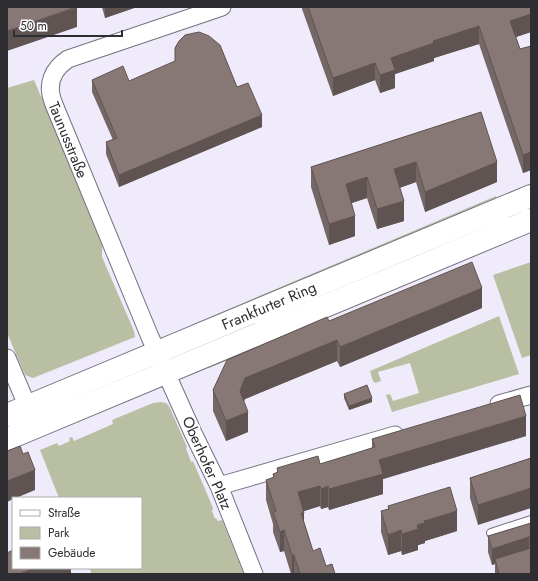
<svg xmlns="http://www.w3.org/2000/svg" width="538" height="581" viewBox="0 0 538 581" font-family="Jost,sans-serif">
<rect width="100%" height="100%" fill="#efebfa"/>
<!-- green -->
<path fill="#b9bfa2" d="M34,80L99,234L102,245V257L134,331L135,337L33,378L25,375L7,333V88Z
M496,196L497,200L192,329L191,325Z
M530,232L527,234L209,368L208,364Z
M531,262V355L522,358L493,275Z
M499,316L519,374L392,412L386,395L390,394L393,401L419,393L410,363L378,372L381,381L375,383L373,381L370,371Z
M161,402L166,403L169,406L187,447L186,448L191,462L193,461L213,508L212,511L215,519L216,518L218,521L222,520L244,574H92L89,568H141V498H59L40,450L57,443L59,446L70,441L69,438L72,437L74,441L113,424L112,420L153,403Z"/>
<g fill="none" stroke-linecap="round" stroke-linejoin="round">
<defs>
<path id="lane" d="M491,533L531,520"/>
<path id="street" d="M222,7L68,59C53,69 46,84 53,102L150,337L193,433L219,486L254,574
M7,358L32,417
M499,404L531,395
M219,486L395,435"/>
<path id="primary" d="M7,415L531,196
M7,439L531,220"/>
</defs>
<!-- lane casing -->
<use href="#lane" stroke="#74717e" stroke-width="10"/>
<!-- street casing -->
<use href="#street" stroke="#74717e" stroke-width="19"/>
<!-- primary casing -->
<use href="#primary" stroke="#74717e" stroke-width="24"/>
<!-- lane -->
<use href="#lane" stroke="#fff" stroke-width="8"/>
<!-- street -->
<use href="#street" stroke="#fff" stroke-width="17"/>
<!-- primary -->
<use href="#primary" stroke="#fff" stroke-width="22"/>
</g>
<!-- wall -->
<path fill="#756765" d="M102,7H137L105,18Z
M302,7H531V32L516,37L520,49L531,46V170L523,173L479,44L434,58V61L395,74V88L380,93L375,80L333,96L302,9Z
M92,80L129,81L237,87L262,127L119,187L106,154V142L113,140L92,92Z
M481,112L497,182L425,212L416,182L399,188L404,221L377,229L367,198L351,203L355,236L329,245L311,187V167Z
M482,308L340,367L337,361L245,399L244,401L248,432L226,441L213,411V390L329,321Z
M344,394L372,402L349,410L344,398Z
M526,436L383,479V494L329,510L328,507L321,509L320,506L304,511V522L313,551L326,566L335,574H291L284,551L280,552L273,532V524L266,500V480L273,478V474L277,473V468L320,464L372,448V439Z
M531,458L478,525L470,498V478Z
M388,506L457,531L425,541V543L418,545V550L402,555L401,551L388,555L381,532V511L388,509Z
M531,523V574H495V564L492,565L488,552V536Z"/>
<!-- shaded-wall -->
<path fill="#5f5452" d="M77,7V27L7,51V31Z
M105,7H137L105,18Z
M531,14V32L510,39V21Z
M479,26V44L434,58V61L395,74V88L380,93V75L391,58L433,41Z
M375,63V80L333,96V78Z
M262,115V127L119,187V175Z
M531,152V170L523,173V155Z
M416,162V182L394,190V169Z
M497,162V182L425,212V192Z
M367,177V198L346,205V184Z
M404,201V221L377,229V209Z
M355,216V236L329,245V224Z
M482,288V308L340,367V347Z
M337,340V361L245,399L240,411V391L245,378Z
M372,398V402L349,410V406Z
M248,412V432L226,441V421Z
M526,416V436L383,479V494L329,510V489L379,460Z
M35,470V490L16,498H13V499L7,502V481Z
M320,486V506L298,513V492Z
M328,486V507L321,509V489Z
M531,488V508L478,525V505Z
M457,511V531L425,541V543L418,545V550L402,555V534L424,521Z
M301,513H304V533Z
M284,530V551L280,552V532Z
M401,530V551L388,555V535Z
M529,537V553L495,559V564L492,565V549Z
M292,555H294V574H292Z
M34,568H71V574H19Z"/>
<!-- building -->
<path fill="#887875" stroke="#5f5452" d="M11,7H76L7,31V8Z
M308,7H531V14L510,21L520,49L531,46V82H530L531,84V152L523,155L479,26L433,41L434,43L391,58L395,70L380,75L375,63L333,78Z
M199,32L209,36L220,45L237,87L248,83L262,115L119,175L106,142L117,138L92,80L123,66L129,81L175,61V48L179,41L185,35Z
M481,112L497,162L425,192L416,162L394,169L404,201L377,209L367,177L346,184L355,216L329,224L311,167Z
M472,262L482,288L340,347L337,340L245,378L240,391L248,412L226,421L213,390L227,360L327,317L329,321Z
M367,385L372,398L349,406L344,394Z
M520,395L526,416L379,460L383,474L329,489L328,486L321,489L320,486L298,492L304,513H301L313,551L320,548L326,566L332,564L335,574H300L294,555H292L284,530L280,532L273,512L276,511L266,480L274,477L273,474L278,472L277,468L318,456L320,464L346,456L375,447L372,439Z
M20,446L23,454L28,452L35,470L7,481V451Z
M531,458V488L478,505L470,478Z
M450,487L457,511L424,521L425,523L417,525L418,529L402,534L401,530L388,535L381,511L389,509L388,506Z
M531,523V537H529L492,549L488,536Z
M531,548V574H499L495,559Z
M13,550V568H34L19,574H7V553Z"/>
<g text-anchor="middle" stroke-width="4" stroke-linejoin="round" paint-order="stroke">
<!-- street labels -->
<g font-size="15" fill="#2e2d32" stroke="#fff">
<text transform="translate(68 140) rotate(68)" y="5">Taunusstraße</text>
<text transform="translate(269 306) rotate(-23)" y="5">Frankfurter Ring</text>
<text transform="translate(207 463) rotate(66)" y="5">Oberhofer Platz</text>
</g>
</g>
<!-- border -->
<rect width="538" height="581" fill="none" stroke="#2e2d32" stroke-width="16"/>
<!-- legend -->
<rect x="12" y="497" width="130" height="72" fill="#ffffff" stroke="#ababad"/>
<rect x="20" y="510" width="20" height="6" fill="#ffffff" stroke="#ababad"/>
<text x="48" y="517" font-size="12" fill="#2e2d32">Straße</text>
<rect x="20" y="527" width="20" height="12" fill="#b9bfa2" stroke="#ababad"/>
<text x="48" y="537" font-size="12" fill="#2e2d32">Park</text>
<rect x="20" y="547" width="20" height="12" fill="#887875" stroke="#ababad"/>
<text x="48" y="557" font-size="12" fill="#2e2d32">Gebäude</text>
<!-- scale -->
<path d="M14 30v6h108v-6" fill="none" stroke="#2e2d32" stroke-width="2"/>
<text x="20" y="30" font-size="12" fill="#2e2d32" stroke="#ffffff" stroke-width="3" paint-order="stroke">50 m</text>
</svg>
